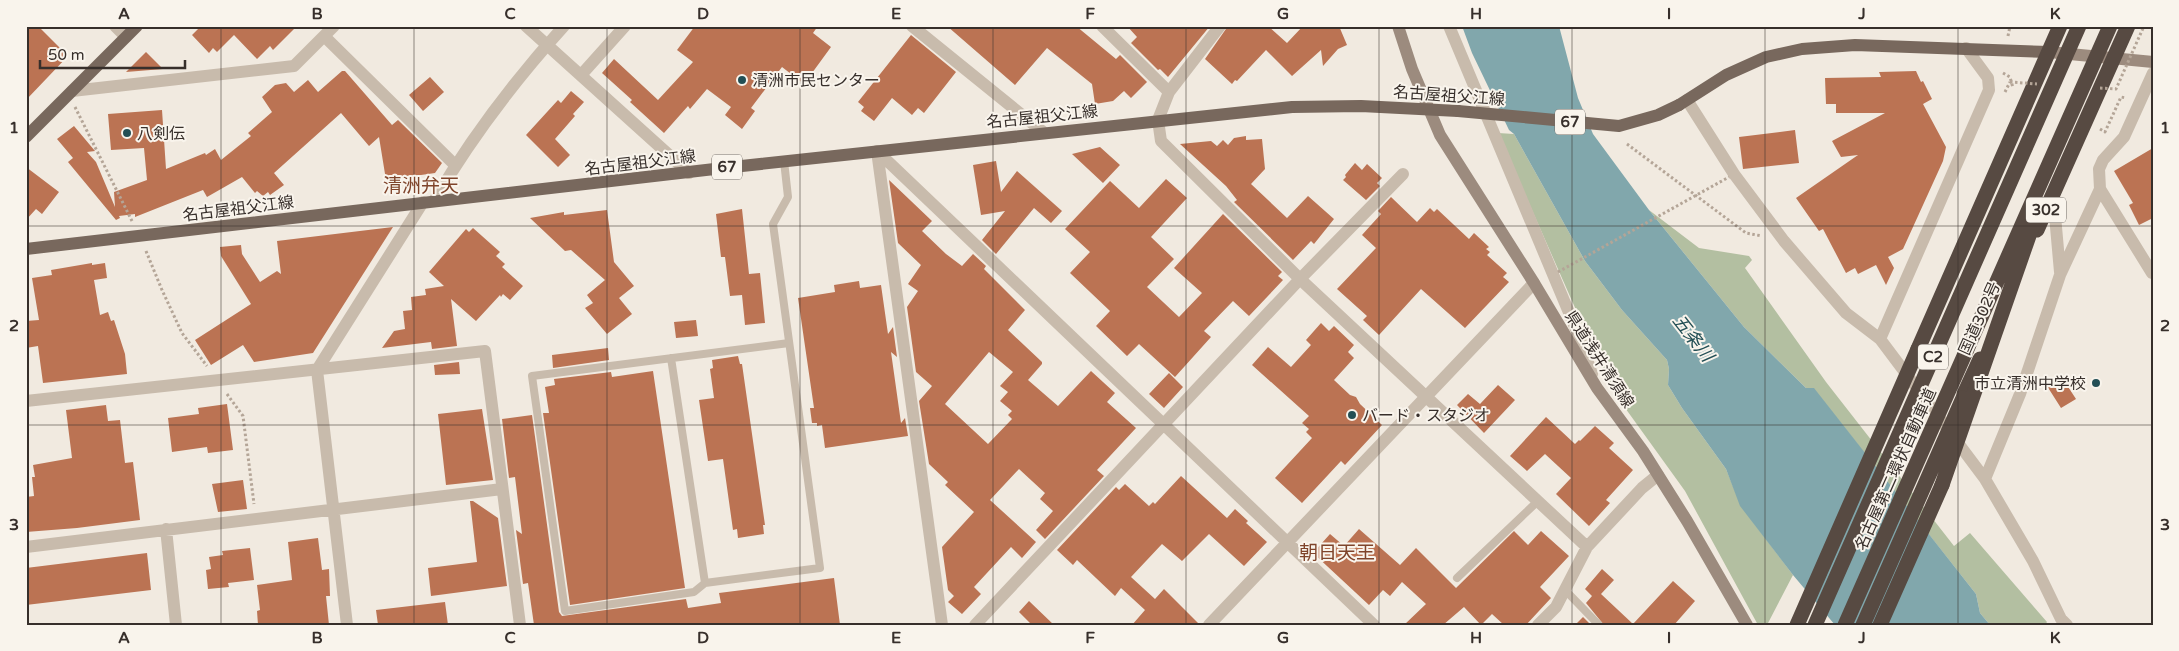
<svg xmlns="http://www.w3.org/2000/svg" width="2179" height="651" viewBox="0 0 2179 651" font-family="'Varela Round','Noto Sans JP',sans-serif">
<rect width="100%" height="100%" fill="#f1eae0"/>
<!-- green -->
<path fill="#b3bfa1" d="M1498,133L1514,134L1585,261L1622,310L1667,360L1669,369L1668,385L1682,408L1726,469L1741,506L1793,575L1767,625H1758L1685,491L1610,387Z
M1649,210L1699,248L1749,256L1752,260L1745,268L1826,382L1954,546L1970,533L2047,622L2045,625H1990L1980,613L1976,594L1814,389L1806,388L1744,327Z"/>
<!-- water -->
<path fill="#81a7ac" d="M1462,26H1559L1578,98L1593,134L1649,210L1744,327L1806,388H1814L1976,594L1980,613L1990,625H1835L1793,575L1740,506L1726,469L1682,408L1668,385L1669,369L1667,360L1622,310L1585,261L1514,134L1509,130L1472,53Z"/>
<!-- building -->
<path fill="#bb7353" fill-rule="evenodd" d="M26,26H38L68,56L26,100Z
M201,26H297L273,50L270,46L257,59L234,35L217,52L213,48L209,53L192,35Z
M695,26H818L813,33L831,47L804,84L782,67L751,108L755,111L742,129L725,115L731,107L707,89L690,109L688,106L664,133L630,102L632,100L602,73L614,59L658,100L693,62L677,50Z
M947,26H1076L1116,59L1120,55L1147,82L1131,98L1124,91L1113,101L1095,104L1092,84L1047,48L1015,85Z
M1127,26H1210L1168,77L1160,69L1158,70L1131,43L1137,37Z
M1228,26H1268L1287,43L1303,26H1339L1347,45L1338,49L1323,66L1321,50L1292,76L1266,50L1237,81L1235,80L1232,84L1205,59Z
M911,35L956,72L924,113L918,108L912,115L892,98L874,121L861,111L864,107L858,102Z
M146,52L163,69L126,72Z
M342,71H345L392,125L398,120L442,163L435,173L386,180L379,137L369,146L341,113L274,173L284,185L270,195L268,192L263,196L257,191L255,193L242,177L207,197L203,190L135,217V214L119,216L120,218L116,220L68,162L73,158L57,139L74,126L95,151L87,152L96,162L115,207L114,192L147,180L144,148L111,150L108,114L162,110L166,169L205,153L206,155L215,149L221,160L251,136L248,133L272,112L262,97L275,85L286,83L294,92L308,80L318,92Z
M1916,71L1921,82L1923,81L1932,99L1923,104L1946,147L1943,161L1903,249L1888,257L1894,268L1886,285L1876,265L1858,274L1855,268L1846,273L1823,229L1819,231L1796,198L1858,155L1841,157L1832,141L1885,113H1836V104H1826L1825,78L1881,77L1879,72Z
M430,77L444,92L423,111L409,95Z
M571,91L584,102L573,114L575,116L555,139L570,155L558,167L526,135L558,100L561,103Z
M1795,130L1799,163L1743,169L1739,137Z
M1246,136V140L1262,139L1265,169L1251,184L1287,218L1308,196L1334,219L1314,244L1311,241L1293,260L1234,202L1237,200L1226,186L1180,144L1211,141L1217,146L1223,140L1228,145L1234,138Z
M1100,147L1120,165L1103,183L1072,154Z
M2153,148V218L2139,225L2129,205L2133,203L2114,171Z
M996,161L1001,192L1017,171L1062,211L1051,223L1034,208L996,254L982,240L1005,211L981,215L973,165Z
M1355,163L1362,170L1367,164L1382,178L1377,183L1380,186L1366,200L1343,180L1346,177L1345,175Z
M26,167L59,192L42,214L36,209L26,220Z
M1166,179L1187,198L1151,237L1174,259L1147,287L1179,317L1202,293L1174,268L1223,214L1282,272L1278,276L1283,280L1249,316L1233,301L1204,331L1211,337L1175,377L1139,344L1127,356L1096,326L1110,311L1070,273L1090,252L1065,229L1110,181L1139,208Z
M889,180L932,221L922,231L946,254L962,266L973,254L986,266L984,269L1025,310L1008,330L1042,362V364L1028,380L1058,406L1091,371L1115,393L1107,402L1136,428L1097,470L1104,476L1045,539L1036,530L1053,511L1040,499L1045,493L1019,469L990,500L1036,542L1022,558L1011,547L974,587L981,594L962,614L948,602L954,596L948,590L942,547L974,512L945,485L948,482L929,464L919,401L932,386L916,372L907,307L918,291L908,284L921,265L898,243ZM989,352L1013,372L1000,386L1008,392L1000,401L1012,411L1008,415L1012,419L988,444L945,404Z
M1391,197L1417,222L1430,208L1434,212L1437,209L1469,239L1474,233L1489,247L1486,249L1490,252L1487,255L1507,273L1503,277L1509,282L1465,328L1421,289L1379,335L1363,320L1367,316L1337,289L1376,248L1362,235L1381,214L1378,211Z
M742,209L749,274L760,273L765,323L745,325L742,295L730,296L725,257H721L716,214Z
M607,210L614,262L634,286L619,298L632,314L607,334L585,308L593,303L587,295L605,280L571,250L565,251L530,218L564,212V215Z
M393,227L313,353L254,362L243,345L211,365L195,340L251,304L221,256L220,247L241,245L242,254L260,282L277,271L281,274L277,241Z
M473,228L500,252L496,256L505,264L502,267L523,286L510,300L503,294L501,297L500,295L476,321L451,299L457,346L432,349L431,342L382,348L394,331L405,329L403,311L412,310L411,297L426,295L425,289L444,286L429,272L466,229L469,232Z
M92,263V265L105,263L107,278L94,280L100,315L108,312L111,321L114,320L125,354L127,374L43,383L38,346L26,348V321L39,320L32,278L52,275L51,270Z
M859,281L860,288L881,285L888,334L893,327L897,357L891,352L901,423L905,418L908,436L825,448L822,425L817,426V423H812L810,408H814L798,298L835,292L834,285Z
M696,320L698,336L676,338L674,322Z
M1321,323L1329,331L1334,326L1354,345L1348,352L1354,358L1334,380L1350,395L1356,397L1360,404L1382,425L1345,465L1341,461L1302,503L1275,478L1312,438L1306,432L1309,429L1302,423L1309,416L1252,365L1268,347L1291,367L1311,345L1306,340Z
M608,348L609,360L553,368L552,355Z
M738,356L740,364H742L765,525H763L764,534L738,538L737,529L733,530L723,459L708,461L699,400L714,398L710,369L713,368L712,360Z
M459,362L460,374L435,375L434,365Z
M653,371L685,588L570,605L543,413H549L545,387L555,385L554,379L611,372L612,377Z
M1169,373L1183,387L1164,408L1149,394Z
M2061,376L2076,399L2061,408L2047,386Z
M1498,385L1515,400L1484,433L1457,405L1468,394L1480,404Z
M227,404L233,450L208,453L207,447L172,452L168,418L199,414L198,408Z
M106,405L108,421L120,420L125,463L133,462L140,520L77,528L26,532V497L34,496L32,477H35L33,465L72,458L66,410Z
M482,409L493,480L446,485L438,414Z
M532,415L559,612L562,616L686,599L688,608L721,603L719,593L834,578L840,625H534L528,583L523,584L516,530L522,534L515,477L509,478L502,419Z
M1546,417L1575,444L1579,440L1580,441L1595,426L1614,443L1609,448L1633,470L1606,500L1610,503L1589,526L1556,494L1571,478L1545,454L1527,471L1510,456Z
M1181,476L1227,518L1235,509L1248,521L1246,523L1267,542L1244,566L1209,534L1182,561L1162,544L1131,577L1155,599L1164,589L1200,625H1132L1145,610L1121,588L1115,596L1077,560L1073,565L1057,550L1116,487L1119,490L1125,484L1149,506L1153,502L1155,504Z
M243,480L247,509L218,512L212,484Z
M470,501H473L498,518L507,586L431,596L428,568L477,562Z
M1359,529L1400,565L1416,548L1456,588L1514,531L1528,545L1541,531L1569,556L1540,587L1551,598L1526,625H1504L1492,614L1481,625L1464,607L1443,625H1404L1426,604L1402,582L1390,596L1383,590L1369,605L1313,553L1330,534L1344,546Z
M318,538L322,570L329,569L330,596H326L329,625H258L257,611L260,610L257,585L292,580L288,542Z
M250,548L254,580L228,583L229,587L208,589L206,570L211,569L209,557L223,555L222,551Z
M147,553L151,590L26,605V568Z
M1602,569L1614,580L1601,594L1633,624L1673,581L1695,601L1674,625H1604L1586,603L1592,596L1585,589Z
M1029,601L1054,625H1032L1019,612Z
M445,602L448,625H378L376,610Z
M1583,617L1591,625H1575Z"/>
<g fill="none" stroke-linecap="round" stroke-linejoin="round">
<!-- path -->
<path stroke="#b4a597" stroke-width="3" stroke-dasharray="2.5 2.5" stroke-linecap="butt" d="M2008,36L2010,26
M2003,73L2010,77L2013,88
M2005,92L2010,82
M75,107L133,223
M2100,129L2105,132L2121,97L2126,98
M1627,144L1746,233L1762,236
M146,251L162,290L182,333L207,366
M227,394L243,416L254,504"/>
<!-- lane -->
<path stroke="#c8bbac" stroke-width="8" d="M671,358L705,583L820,568L773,224L788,197L784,161
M1457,578L1538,501
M705,583L694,592L565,611L532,376L789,343
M1565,590L1599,625"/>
<!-- street -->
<path stroke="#c8bbac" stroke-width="12" d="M115,26L126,37
M526,26L689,173
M912,26L1043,132
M1102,26L1169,92L1158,120L1161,141L1300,279L1587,547
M1449,26L1578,334L1592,374
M324,36L455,165
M582,74L625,26
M72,91L294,66L334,26
M1169,92L1220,26
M1687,100L1734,174L1784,241L1846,313L1880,339L1985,479L2033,561L2061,619L2067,625
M877,151L1374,625
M877,151L942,625
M2100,189L2152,273
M2053,193L2060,272
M434,201C471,138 515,80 564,26
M1880,339L1989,90L1988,78L1966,48
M26,401L485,351L520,625
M1985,479L2020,394L2060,275L2100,189L2099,169L2103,160L2124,137L2153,73
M166,529L176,625
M26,547L502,489
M347,625L317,370L423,202
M975,625L1300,279L1403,174
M1209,625L1534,283
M1538,625L1556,607L1587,547L1642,488L1658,475"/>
<!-- secondary -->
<path stroke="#9c8b7e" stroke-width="12" d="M1398,26L1412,69L1440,135L1534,283L1597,388L1643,451L1687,521L1747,625
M2049,52L2153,62"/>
<!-- primary -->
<path stroke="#78685d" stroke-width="12" d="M1679,105L1726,75L1766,57L1802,49L1855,45L2049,52
M26,137L137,26
M26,249L723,168L1292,107L1361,106L1458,111"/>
<!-- highway -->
<path stroke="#574a42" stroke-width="15" d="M2037,230L2128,26
M1918,349L2060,26
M1964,394L1980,359
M1880,625L1942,485"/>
<!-- path-bridge -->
<path stroke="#b4a597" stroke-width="3" stroke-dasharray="2.5 2.5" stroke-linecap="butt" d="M2010,82L2037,84
M2100,88L2116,89L2144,26
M1558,272L1729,177"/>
<!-- primary-bridge -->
<path stroke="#78685d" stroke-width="12" d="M1458,111L1619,126L1658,115L1679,105"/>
<!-- highway-bridge -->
<path stroke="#574a42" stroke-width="15" d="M1942,485L2038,210
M1797,625L1918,349
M1815,625L2079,26
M1845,625L2110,26
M1863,625L1963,398"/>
</g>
<!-- grid -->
<path fill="none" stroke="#372f2b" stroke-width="1" stroke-opacity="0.55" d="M221,26V625M414,26V625M607,26V625M800,26V625M993,26V625M1186,26V625M1379,26V625M1572,26V625M1765,26V625M1958,26V625M26,226H2153M26,425H2153"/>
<!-- markers -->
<g fill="#234f55" stroke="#f9f4ec" stroke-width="2">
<circle cx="742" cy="80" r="5"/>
<circle cx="127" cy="133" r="5"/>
<circle cx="2096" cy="383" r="5"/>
<circle cx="1352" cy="415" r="5"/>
</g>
<g text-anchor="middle" stroke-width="4" stroke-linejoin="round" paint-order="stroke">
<!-- shield labels -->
<g fill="#f9f4ec" stroke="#716a65" stroke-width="1">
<rect x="1555" y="109.5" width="30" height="25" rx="4"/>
<rect x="712" y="154.5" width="30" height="25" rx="4"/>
<rect x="2026" y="197.5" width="40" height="25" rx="4"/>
<rect x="1918" y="344.5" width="30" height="25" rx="4"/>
</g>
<g font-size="15" font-weight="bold" fill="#372f2b">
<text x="1570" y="127">67</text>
<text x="727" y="172">67</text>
<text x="2046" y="215">302</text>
<text x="1933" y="362">C2</text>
</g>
<!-- poi labels -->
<g font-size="16" fill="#372f2b" stroke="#f9f4ec" text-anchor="start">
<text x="752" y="86">清洲市民センター</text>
<text x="137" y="139">八剣伝</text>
<text x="2086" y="389" text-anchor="end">市立清洲中学校</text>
<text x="1362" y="421">バード・スタジオ</text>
</g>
<!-- street labels -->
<g font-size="16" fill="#372f2b" stroke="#f9f4ec">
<text transform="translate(1449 95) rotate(4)" y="6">名古屋祖父江線</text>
<text transform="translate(1042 116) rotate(-6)" y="6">名古屋祖父江線</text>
<text transform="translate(640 162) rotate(-7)" y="6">名古屋祖父江線</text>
<text transform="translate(238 208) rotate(-7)" y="6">名古屋祖父江線</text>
<text transform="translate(1979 318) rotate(-66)" y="6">国道302号</text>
<text transform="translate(1600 359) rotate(57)" y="6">県道浅井清須線</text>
<text transform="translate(1895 469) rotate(-66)" y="6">名古屋第二環状自動車道</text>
</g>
<!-- water labels -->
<g font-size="18" font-style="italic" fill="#234f55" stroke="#f9f4ec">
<text transform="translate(1693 338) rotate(52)" y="6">五条川</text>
</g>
<!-- quarter labels -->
<g font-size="19" fill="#7f442b" stroke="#f9f4ec">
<text x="421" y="192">清洲弁天</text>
<text x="1337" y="559">朝日天王</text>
</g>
</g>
<!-- border -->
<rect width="2179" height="651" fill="none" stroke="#f9f4ec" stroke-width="55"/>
<!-- scale -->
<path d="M40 60v8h145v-8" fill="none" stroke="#372f2b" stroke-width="2.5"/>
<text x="48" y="60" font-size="15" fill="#372f2b" stroke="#f9f4ec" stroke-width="4" paint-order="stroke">50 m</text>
<rect x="28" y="28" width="2124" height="596" fill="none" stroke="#372f2b" stroke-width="2"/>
<g font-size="16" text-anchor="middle" font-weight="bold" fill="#372f2b">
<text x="124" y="19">A</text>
<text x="317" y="19">B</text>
<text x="510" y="19">C</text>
<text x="703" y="19">D</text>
<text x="896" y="19">E</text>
<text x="1090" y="19">F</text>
<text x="1283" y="19">G</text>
<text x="1476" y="19">H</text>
<text x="1669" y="19">I</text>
<text x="1862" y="19">J</text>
<text x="2055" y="19">K</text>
<text x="14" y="133">1</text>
<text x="2165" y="133">1</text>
<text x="14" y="331">2</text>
<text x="2165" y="331">2</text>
<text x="14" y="530">3</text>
<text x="2165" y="530">3</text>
<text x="124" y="643">A</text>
<text x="317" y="643">B</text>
<text x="510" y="643">C</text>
<text x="703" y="643">D</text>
<text x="896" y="643">E</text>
<text x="1090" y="643">F</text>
<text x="1283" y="643">G</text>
<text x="1476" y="643">H</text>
<text x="1669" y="643">I</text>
<text x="1862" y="643">J</text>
<text x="2055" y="643">K</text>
</g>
</svg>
